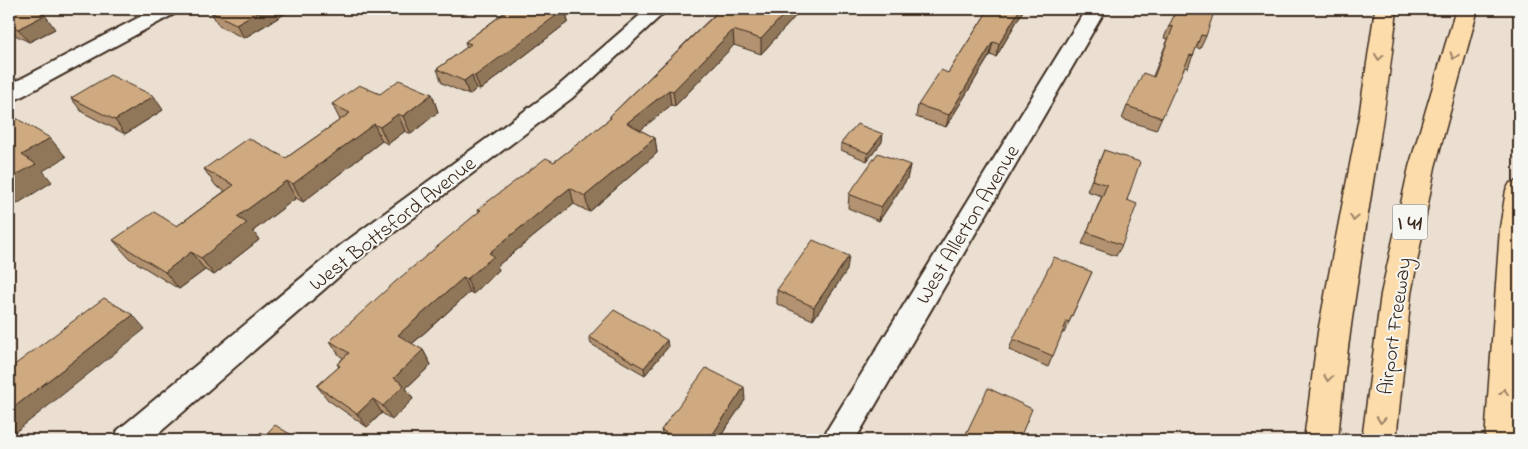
<svg xmlns="http://www.w3.org/2000/svg" width="1528" height="449" viewBox="0 0 1528 449" font-family="'Indie Flower',sans-serif">
<rect width="100%" height="100%" fill="#eadfd0"/>
<filter id="ink" filterUnits="userSpaceOnUse"><feTurbulence type="fractalNoise" baseFrequency=".02" numOctaves="2"/><feDisplacementMap in="SourceGraphic" scale="10" xChannelSelector="R" yChannelSelector="G"/><feConvolveMatrix kernelMatrix="1 2 1 2 8 2 1 2 1" color-interpolation-filters="sRGB"/></filter>
<g filter="url(#ink)">
<g fill="none" stroke-linecap="round" stroke-linejoin="round">
<defs>
<path id="street" d="M155,9H179L176,13L17,99L9,101V85Z
M647,9H668L572,98L359,259L151,440H114L118,430L341,245L556,88Z
M1086,9H1106L855,440H823L827,430Z"/>
<path id="highway" d="M1375,9H1397C1382,153 1350,295 1338,440H1304L1318,332L1359,117Z
M1456,9H1478L1435,167L1411,294L1396,440H1362L1381,294L1409,167Z
M1519,181V440H1485L1500,228L1506,190L1510,183Z"/>
</defs>
<!-- street casing -->
<use href="#street" stroke="#3b2a1e" stroke-width="4"/>
<!-- highway casing -->
<use href="#highway" stroke="#3b2a1e" stroke-width="3"/>
<!-- street -->
<use href="#street" fill="#f6f6f2" fill-rule="evenodd"/>
<!-- highway -->
<use href="#highway" fill="#fddcac" fill-rule="evenodd"/>
</g>
<!-- wall -->
<path fill="#b2926f" stroke="#3b2a1e" d="M9,9L55,29L29,42L9,32Z
M218,9H293L244,38L219,26L211,12Z
M505,9H569L566,12L568,22L480,90L476,89L469,95L442,83L437,69L467,47L465,42L504,13L503,10Z
M716,9H802L761,54L734,45L675,106L671,105L640,130L655,138L657,153L589,212L574,204L497,266L499,270L473,294L470,292L412,344L423,350L431,365L406,388L413,399L392,420L382,413L367,427L328,400L317,386L339,367L337,364L343,358L339,355L330,341L479,212L478,209L554,162L610,119V116L715,14V10Z
M989,9H1024L996,57L990,55L946,127L916,117L918,105L948,73Z
M1169,26L1206,36L1200,49L1196,47L1188,68L1184,67L1156,130L1122,119L1127,106L1153,76L1168,39L1164,38Z
M380,94H432L438,112L411,134L405,131L388,144L382,141L303,202L296,198L253,231L259,240L214,275L205,270L179,289L129,258L113,240L177,226L225,191L216,186L204,169L286,158L340,120L332,104Z
M71,98L163,110L125,134L82,112Z
M882,142L867,161L841,150V143Z
M1104,150L1127,200L1122,245L1116,256L1082,244L1102,196L1087,191Z
M910,165L907,179L879,221L848,208L849,194Z
M847,270L813,320L777,304V290Z
M1092,272L1064,333H1062L1048,367L1009,350L1013,339Z
M589,337L668,347L645,375L591,344Z
M745,400L718,440H663L661,430Z"/>
<!-- shaded-wall -->
<path fill="#91775a" stroke="#3b2a1e" d="M263,9H293L244,38L236,24Z
M555,9H569L566,12L568,22L480,90L475,76Z
M789,9H802L761,54V39Z
M1020,9H1024L996,57L999,44Z
M45,15L55,29L29,42L18,29Z
M733,30L734,45L675,106L673,91Z
M993,42L990,55L946,127L949,115Z
M472,75L476,89L469,95L464,81Z
M669,90L671,105L630,139L627,123Z
M432,94L438,112L411,134L403,116Z
M154,96L163,110L125,134L115,120Z
M398,114L405,131L388,144L380,127Z
M374,124L382,141L303,202L293,184Z
M883,134L882,142L867,161L868,153Z
M50,138L66,157L43,171L52,182L9,209V179L22,155Z
M655,138L657,153L589,212L585,196Z
M910,165L907,179L879,221L881,207Z
M286,181L296,198L253,231L259,240L214,275L201,258L237,217Z
M570,188L574,204L497,266L499,270L473,294L467,279L489,253Z
M191,252L205,270L179,289L165,272Z
M849,256L847,270L813,320L814,307Z
M463,278L470,292L406,349L398,335Z
M133,315L145,329L9,437V411Z
M667,340L668,347L645,375L644,368Z
M423,350L431,365L406,388L413,399L392,420L383,406L394,378Z
M744,387L745,400L718,440H709Z
M373,399L382,413L367,427L357,414Z"/>
<!-- building -->
<path fill="#cfaa81" stroke="#3b2a1e" d="M9,9H32L45,15L18,29L9,24Z
M218,9H263L236,24L211,12Z
M505,9H565L475,76L472,75L464,81L437,69L471,44L465,42L507,11L503,10Z
M716,9H789L761,39L733,30L673,91L669,90L627,123L655,138L585,196L570,188L489,253L494,256L467,279L463,278L398,335L423,350L394,378L404,385L383,406L373,399L357,414L317,386L340,366L337,364L349,353L330,341L395,282L481,210L478,209L546,158L554,162L611,118L610,116L719,11L715,10Z
M989,9H1020L999,44L993,42L949,115L918,105L941,70L948,73Z
M1177,9H1215L1206,36L1201,35L1193,56L1190,55L1162,118L1127,106L1143,73L1154,77L1173,27L1169,26Z
M110,75L154,96L115,120L71,98Z
M399,80L432,94L403,116L398,114L380,127L374,124L293,184L286,181L237,217L247,223L201,258L191,252L165,272L113,240L154,212L177,226L234,185L204,169L248,138L286,158L350,113L332,104L359,85L380,94Z
M16,118L50,138L22,155L36,164L9,179V122Z
M857,124L883,134L868,153L841,143Z
M1104,150L1140,162L1127,200L1137,204L1122,245L1087,232L1107,185L1092,180Z
M878,153L910,165L881,207L849,194Z
M813,240L849,256L814,307L777,290Z
M1054,257L1092,272L1069,322L1067,321L1053,356L1013,339Z
M104,298L133,315L9,411V369Z
M614,310L667,340L644,368L589,337Z
M706,368L744,387L709,440H680L661,430Z
M988,388L1032,409L1019,440H963Z
M275,425L300,440H253L261,432L265,435Z"/>
<!-- one-way arrows -->
<defs><path id="oneway-chevron" d="M-2-3.5L2.5 0L-2 3.5" fill="none" stroke-width="1.6" stroke-linecap="round" stroke-linejoin="round" transform="scale(1.25)"/></defs>
<g stroke="#9c8365">
<use href="#oneway-chevron" transform="translate(1454 56) rotate(106)"/>
<use href="#oneway-chevron" transform="translate(1379 57) rotate(98)"/>
<use href="#oneway-chevron" transform="translate(1354 218) rotate(100)"/>
<use href="#oneway-chevron" transform="translate(1328 378) rotate(98)"/>
<use href="#oneway-chevron" transform="translate(1504 392) rotate(-86)"/>
<use href="#oneway-chevron" transform="translate(1381 420) rotate(96)"/>
</g>
</g>
<g text-anchor="middle" stroke-width="4" stroke-linejoin="round" paint-order="stroke">
<!-- shield labels -->
<rect fill="#f6f6f2" stroke="#73675e" stroke-width="1" x="1392.5" y="204.5" width="35" height="35" rx="4"/>
<g font-size="20" font-weight="bold" fill="#3b2a1e">
<text x="1410" y="229">I 41</text>
</g>
<!-- street labels -->
<g font-size="21" fill="#3b2a1e" stroke="#f6f6f2">
<text transform="translate(392 223) rotate(-38)" y="7">West Bottsford Avenue</text>
<text transform="translate(967 224) rotate(-59)" y="7">West Allerton Avenue</text>
<text transform="translate(1394 326) rotate(-82)" y="7">Airport Freeway</text>
</g>
</g>
<!-- margin -->
<rect width="1528" height="449" fill="none" stroke="#f6f6f2" stroke-width="30"/>
<rect x="15" y="15" width="1498" height="419" fill="none" stroke="#3b2a1e" stroke-width="2" filter="url(#ink)"/>
</svg>
